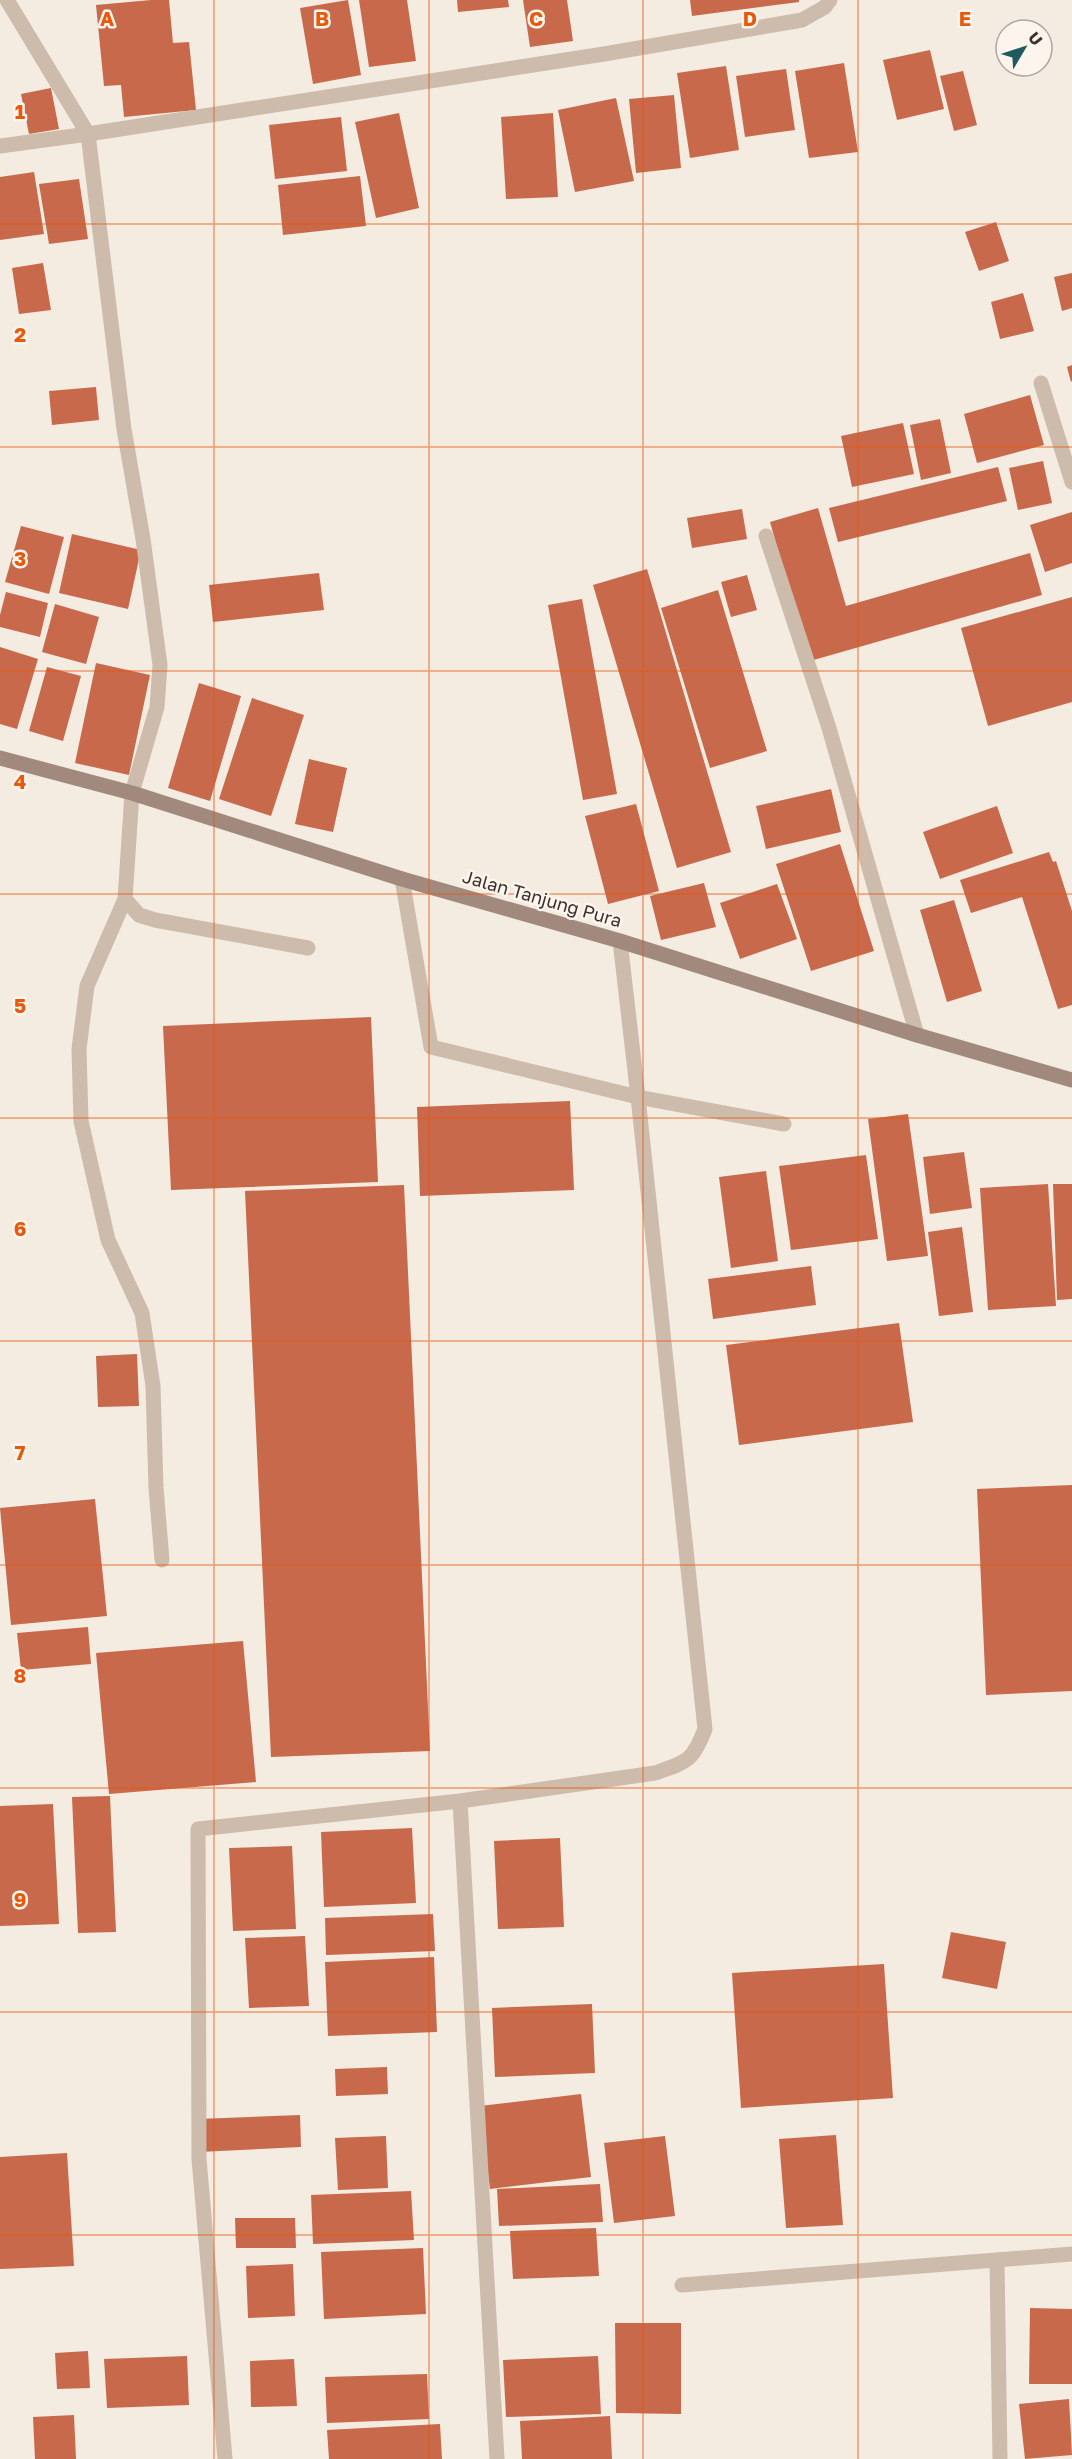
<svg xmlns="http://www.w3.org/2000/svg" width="1072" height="2459" viewBox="0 0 1072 2459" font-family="'Golos Text',sans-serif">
<rect width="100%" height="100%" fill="#f4ebe1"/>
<!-- building -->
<path fill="#c8694b" d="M151,0H169L173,43L189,42L196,110L124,117L121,85L104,86L96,5Z
M348,0L361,75L313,84L300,8Z
M359,0H407L416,61L369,67Z
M457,0H508L509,7L458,12Z
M523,0H567L573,41L530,47Z
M690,0H799V2L692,16Z
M930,50L944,109L897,120L883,60Z
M844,63L858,152L809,158L795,71Z
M726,66L739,150L690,158L677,73Z
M786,69L795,130L745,137L736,76Z
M963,71L977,125L954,131L940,76Z
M51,88L59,129L29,134L21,94Z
M674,95L681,168L636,173L629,99Z
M616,98L634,181L575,192L558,110Z
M399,113L419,208L376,218L355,122Z
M553,113L558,197L506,199L501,117Z
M341,117L347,171L275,179L269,125Z
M34,172L44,234L0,240V177Z
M360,176L366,226L283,235L278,185Z
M79,179L88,239L49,244L39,184Z
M996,222L1009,261L979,271L965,232Z
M43,263L51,310L19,314L12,268Z
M1072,273V308L1062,311L1054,277Z
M1023,293L1034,331L1000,339L991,302Z
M1072,365V381L1071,382L1067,367Z
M96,387L99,420L52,425L49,391Z
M1030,395L1044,445L977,463L964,414Z
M940,419L951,473L921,480L910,425Z
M903,423L914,474L852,487L841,436Z
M1043,461L1052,503L1018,510L1009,468Z
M998,467L1007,501L838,542L829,508Z
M818,508L846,606L1030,553L1042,595L810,661L770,522Z
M742,509L747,539L692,548L687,518Z
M1072,512V563L1045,572L1030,525Z
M21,526L64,537L49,594L5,582Z
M72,534L141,550L128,609L59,593Z
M647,569L731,852L677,868L593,585Z
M319,573L324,610L213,622L209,585Z
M747,575L757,610L731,617L721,582Z
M718,590L767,751L710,768L661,608Z
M6,592L48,603L40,637L0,627V615Z
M1072,597V702L988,726L961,628Z
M582,599L617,794L583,800L548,605Z
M55,604L99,617L86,664L42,652Z
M0,647L38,659L17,729L0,724Z
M96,663L150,675L129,775L75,763Z
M47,667L81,676L63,741L29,731Z
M199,683L241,696L210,801L168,788Z
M252,698L304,715L271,816L219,799Z
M309,759L347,768L333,832L295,824Z
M831,789L841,832L766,849L756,806Z
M636,804L659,891L608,904L585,816Z
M997,806L1013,853L940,879L923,832Z
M840,844L874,951L811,971L776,864Z
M1049,852L1053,862L1056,861L1072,911V1005L1058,1009L1022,897L971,913L960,880Z
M704,883L716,927L661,940L650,896Z
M777,884L797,939L740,959L720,903Z
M954,900L982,991L947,1002L920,910Z
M371,1017L378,1182L171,1190L163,1026Z
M570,1101L574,1190L420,1196L417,1107Z
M908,1114L928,1256L887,1261L868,1119Z
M964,1152L972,1208L930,1214L923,1157Z
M866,1155L878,1239L791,1250L779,1166Z
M766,1171L778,1261L731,1268L719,1177Z
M1048,1184L1056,1306L988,1310L980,1188Z
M1053,1184H1072V1299L1057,1300Z
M404,1185L430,1751L271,1757L245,1191Z
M962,1227L973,1312L939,1316L928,1232Z
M811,1266L816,1305L713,1319L708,1279Z
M899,1323L913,1422L739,1445L726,1345Z
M137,1354L139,1406L98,1407L96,1356Z
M1072,1485V1691L986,1695L977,1489Z
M95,1499L107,1616L11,1625L0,1508Z
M88,1627L91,1664L21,1670L17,1633Z
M243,1641L256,1782L109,1794L96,1653Z
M110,1796L116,1932L78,1933L72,1797Z
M53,1804L59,1924L0,1926V1806Z
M412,1828L416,1903L324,1907L321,1832Z
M560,1838L564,1927L498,1929L494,1841Z
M292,1846L296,1929L233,1931L229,1848Z
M433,1914L435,1951L326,1955L325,1918Z
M951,1932L1006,1942L997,1989L942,1978Z
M305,1936L309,2006L249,2008L245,1938Z
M434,1957L437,2032L328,2036L325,1962Z
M884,1964L893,2098L741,2108L732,1973Z
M592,2004L595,2073L495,2077L492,2008Z
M387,2067L388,2094L336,2096L335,2069Z
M581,2094L591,2177L490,2189L480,2106Z
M300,2115L301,2147L199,2152L198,2119Z
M836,2135L843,2225L786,2228L779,2139Z
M386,2136L388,2188L338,2190L335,2138Z
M665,2136L675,2216L614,2223L604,2143Z
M67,2153L74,2266L0,2269V2157Z
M600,2184L603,2222L499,2226L497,2189Z
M411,2191L414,2240L313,2244L311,2195Z
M235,2218H295L296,2248H236Z
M596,2228L599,2276L513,2279L510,2231Z
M423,2248L426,2314L324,2319L321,2252Z
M293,2264L295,2316L248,2318L246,2266Z
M1030,2308L1072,2309V2384H1029Z
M615,2323H681V2414L616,2413Z
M88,2351L90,2388L57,2389L55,2353Z
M187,2356L189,2405L107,2408L104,2359Z
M598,2356L601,2414L506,2417L503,2360Z
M294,2359L297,2406L251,2407L250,2361Z
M427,2374L429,2419L327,2423L325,2377Z
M1069,2399L1072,2455L1025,2459L1019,2404Z
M74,2415L76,2459H35L33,2417Z
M610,2416L612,2459H522L520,2421Z
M440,2424L442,2459H329L327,2430Z"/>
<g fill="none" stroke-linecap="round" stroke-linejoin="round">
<!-- lane -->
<path stroke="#cdbbac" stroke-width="15" d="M132,793L125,899L139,915L155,920L308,948
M402,879L431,1047L638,1097L784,1124
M125,899L87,986L79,1049L81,1121L108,1240L142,1313L153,1386L156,1488L162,1560"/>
<!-- street -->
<path stroke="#cdbbac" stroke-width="15" d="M7,0L88,134L604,54L802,20L825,7L830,0
M0,146L88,134L124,429L143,539L160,665L157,707L132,793
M1041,383L1072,482
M766,536L829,728L917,1035
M460,1801L655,1773C687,1762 693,1761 705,1729L638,1097L620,941
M997,2261L1000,2459
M682,2285L1072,2254
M225,2459L199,2159L198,1829L460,1801L497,2459"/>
<!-- secondary -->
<path stroke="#a18a7d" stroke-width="15" d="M0,758L132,793L402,879L620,941L917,1035L1072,1080"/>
</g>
<!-- grid -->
<path fill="none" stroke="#e8590c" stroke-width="1.5" stroke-opacity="0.55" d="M214,0V2459M429,0V2459M643,0V2459M858,0V2459M0,224H1072M0,447H1072M0,671H1072M0,894H1072M0,1118H1072M0,1341H1072M0,1565H1072M0,1788H1072M0,2012H1072M0,2235H1072"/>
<g text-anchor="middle" stroke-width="5" stroke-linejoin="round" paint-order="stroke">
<!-- street labels -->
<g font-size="18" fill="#3b302b" stroke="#fbf5ee">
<text transform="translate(542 899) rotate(16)" y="6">Jalan Tanjung Pura</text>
</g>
</g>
<g font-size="20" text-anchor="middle" font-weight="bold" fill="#e8590c" stroke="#fbf5ee" stroke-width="5" stroke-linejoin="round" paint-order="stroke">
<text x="107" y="26">A</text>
<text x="322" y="26">B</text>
<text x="536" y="26">C</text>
<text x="750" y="26">D</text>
<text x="965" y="26">E</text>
<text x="20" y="119">1</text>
<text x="20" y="342">2</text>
<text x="20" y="566">3</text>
<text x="20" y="789">4</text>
<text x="20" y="1013">5</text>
<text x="20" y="1236">6</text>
<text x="20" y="1460">7</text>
<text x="20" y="1683">8</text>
<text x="20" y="1907">9</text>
</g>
<!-- north arrow -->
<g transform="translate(1024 48) rotate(51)"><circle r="28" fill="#fbf5ee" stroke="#aea6a0" stroke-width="1.5"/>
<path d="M0-4.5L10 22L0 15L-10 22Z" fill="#1f5a5e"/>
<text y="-9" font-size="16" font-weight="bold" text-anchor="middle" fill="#3b302b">U</text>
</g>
</svg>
